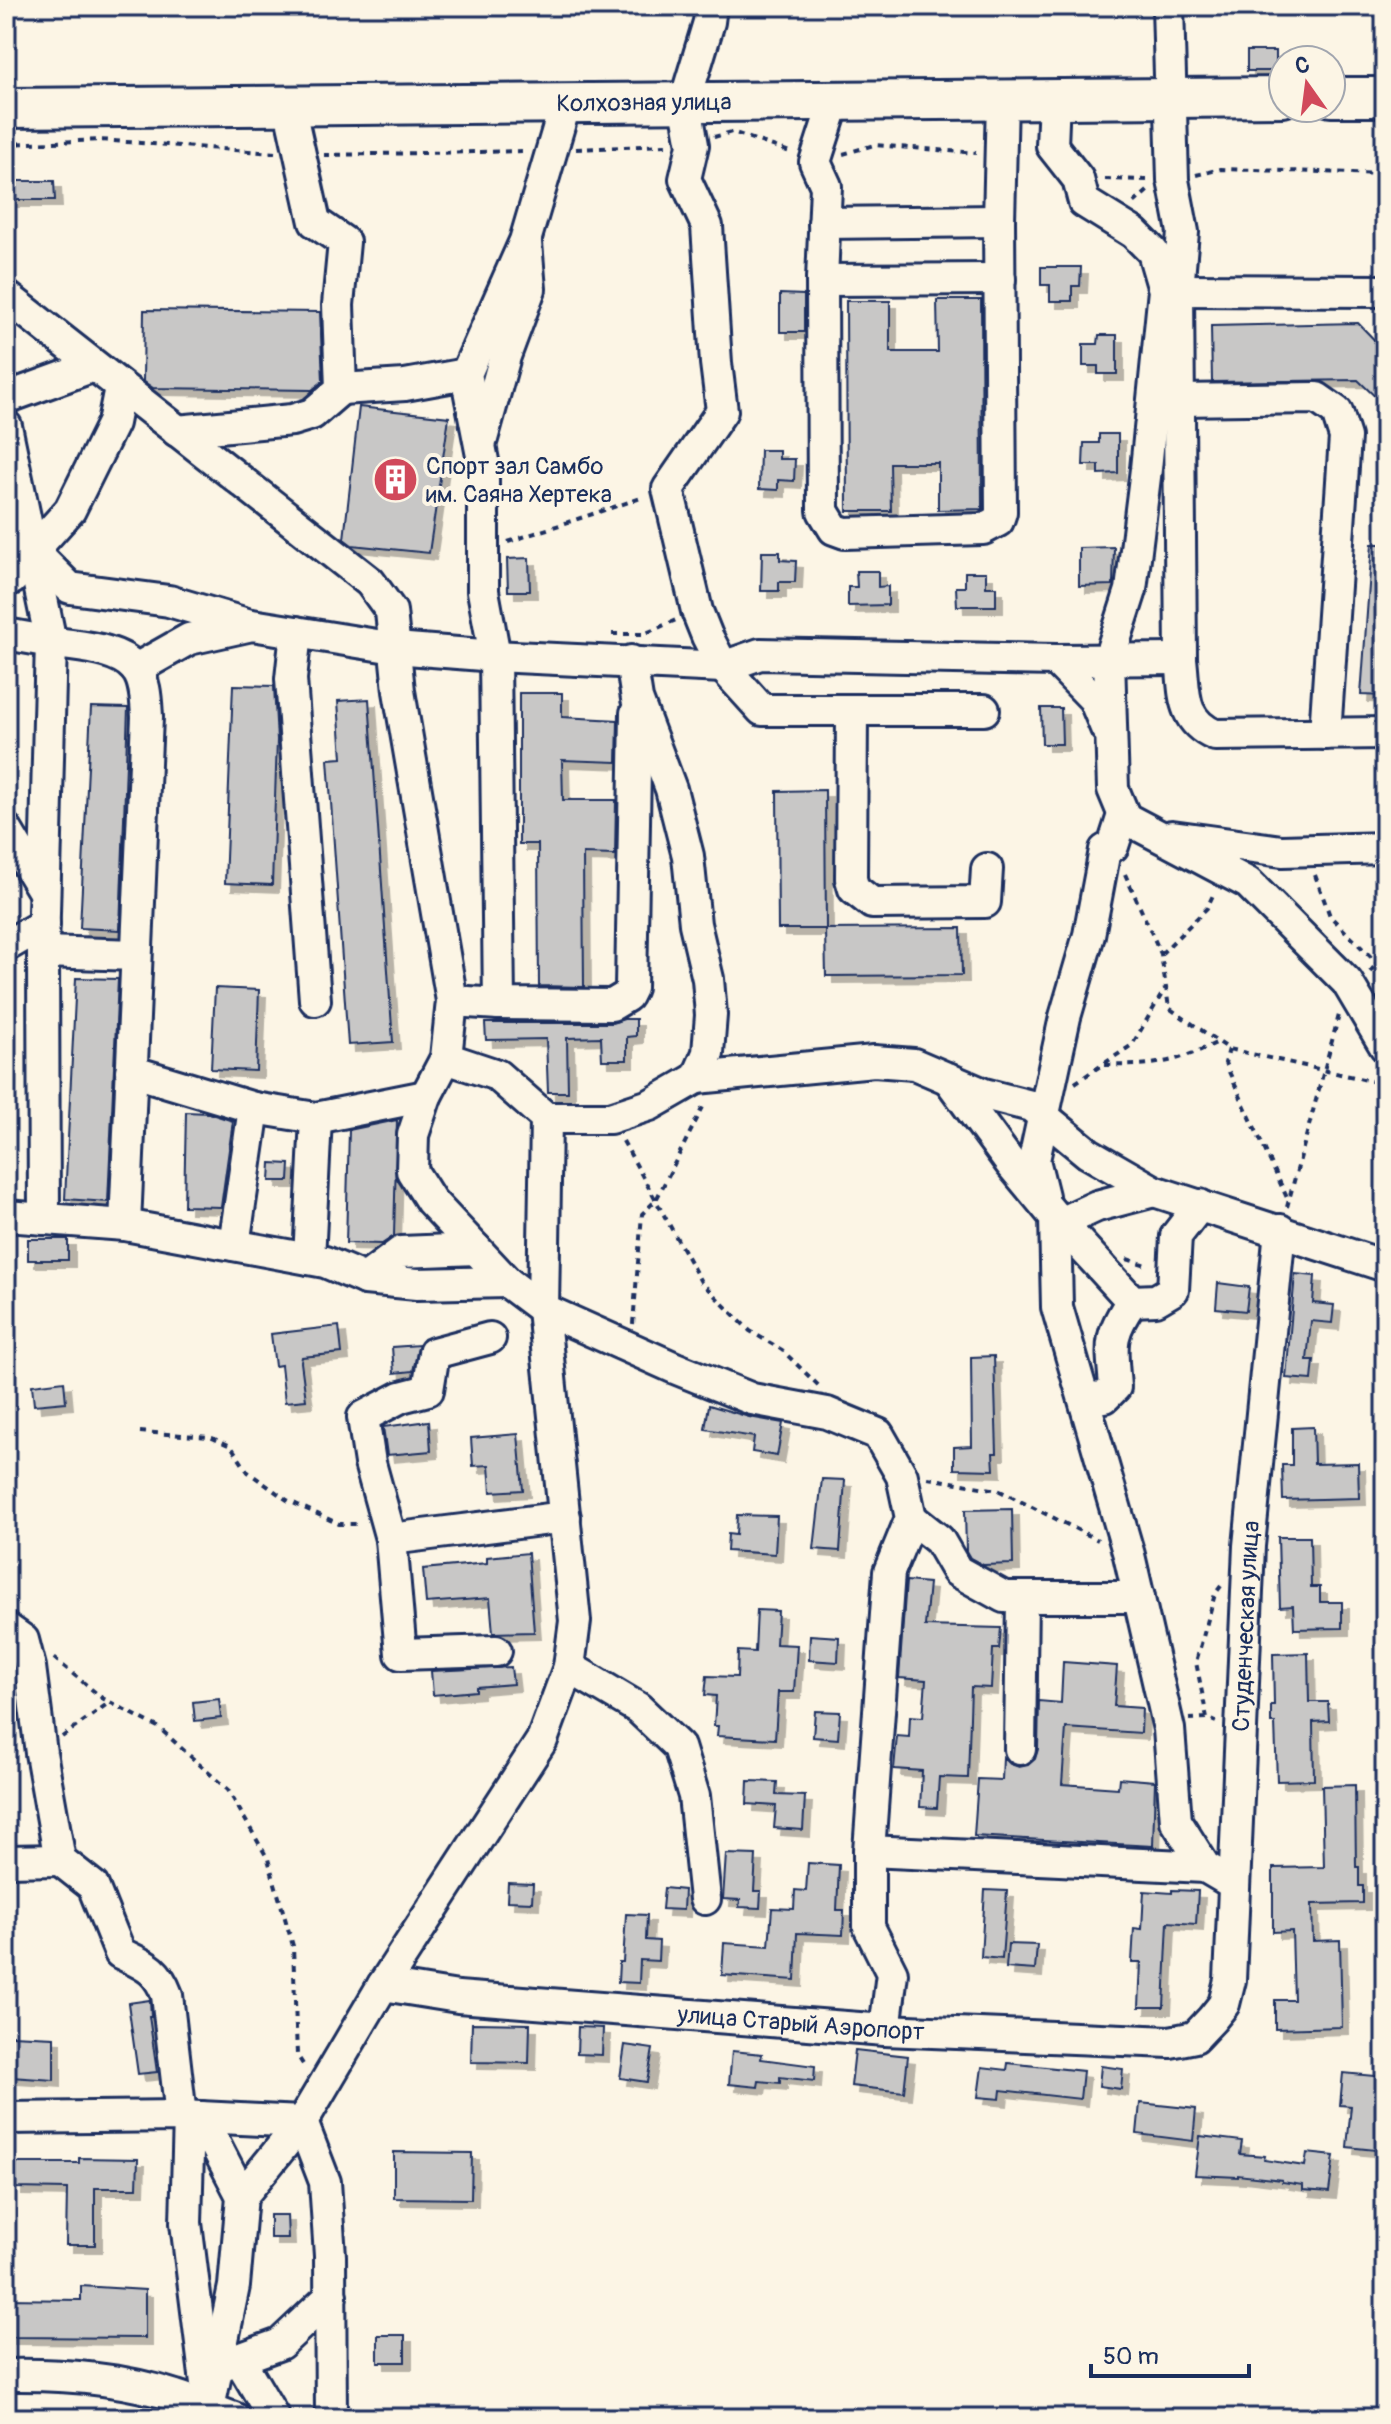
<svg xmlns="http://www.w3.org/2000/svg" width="1391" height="2424" viewBox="0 0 1391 2424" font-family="Pangolin,sans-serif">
<defs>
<filter id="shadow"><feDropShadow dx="7" dy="7" stdDeviation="0" flood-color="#0004"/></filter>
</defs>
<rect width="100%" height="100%" fill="#fcf5e5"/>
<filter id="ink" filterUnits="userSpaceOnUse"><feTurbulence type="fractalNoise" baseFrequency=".0125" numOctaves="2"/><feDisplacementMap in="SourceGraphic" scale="16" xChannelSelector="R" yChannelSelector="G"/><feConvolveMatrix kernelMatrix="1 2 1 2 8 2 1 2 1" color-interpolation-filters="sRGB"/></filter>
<g filter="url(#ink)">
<!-- building -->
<path fill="#c8c7c6" stroke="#1b2f5e" stroke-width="2" filter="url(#shadow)" d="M1247,51H1276V71H1247Z
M6,181H54L55,200H6Z
M1041,267H1081L1080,286H1072V301H1050V285H1041Z
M780,294L804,295V332H780Z
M937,300H981L982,509L938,510V463H890L891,511H847L846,301H890V352H938Z
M144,310L320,312L323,381L312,390L153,388L143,381Z
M1358,323L1385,351V406L1358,380L1212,382L1211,326Z
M1099,335H1117V374H1098V366H1083V344H1098Z
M359,407L449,417L429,553L352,545L344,539Z
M1099,434H1118V473L1099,474V465H1083L1084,443H1099Z
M760,450H779V459H795L794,481L778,480V490L759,489Z
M1372,544H1385V696L1361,695Z
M1114,547L1113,585L1079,586V548Z
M762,552H780V560L796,561L795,582H779V591H761Z
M529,558L530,591H508L507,559Z
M856,571H878V587L888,586V605L848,606V587H857Z
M965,572H986V587H996V606H957L956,587H965Z
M233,685L274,686L277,740L272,885L225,883Z
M519,693H562V717L618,720L617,762L562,760L563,800H616L615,855L583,854L584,987L539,986L538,844H519Z
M369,699L393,1042L348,1045L328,759L342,758L338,701Z
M91,707L128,708L120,930L80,928Z
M1041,708H1061L1062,744H1042Z
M825,790L826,929H778L777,791Z
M961,928L962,975L826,976L825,929Z
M76,978L118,979L108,1202L65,1199Z
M215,988L259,990L256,1071L211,1069Z
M624,1019H636V1036L627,1037V1060H602L601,1037L567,1038L568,1092H548L546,1039L486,1040L485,1023H612Z
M186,1112L208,1113L233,1121L221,1207L184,1206Z
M397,1120L394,1236L382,1244L346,1243L349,1130Z
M271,1163L290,1164L289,1181H270Z
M28,1239H68V1260H28Z
M1295,1274L1315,1276L1313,1303L1334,1305L1332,1323L1311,1321L1307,1360H1314L1312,1380L1286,1378Z
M1218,1283L1249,1287L1246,1311L1216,1308Z
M339,1326L342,1353L302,1357L301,1362L306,1400L285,1402L281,1365L275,1366L271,1334Z
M419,1345L413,1371L394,1373L392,1347Z
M994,1356L997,1453H993L994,1470L954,1469V1447L972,1446L971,1357Z
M64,1381L66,1402L34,1405L32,1385Z
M709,1405L749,1417L783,1423L777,1456L752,1452L754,1437L705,1429Z
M429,1421L431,1451L387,1455L383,1427Z
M1313,1427L1314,1464L1358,1463L1359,1498L1283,1500L1282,1465H1292V1428Z
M518,1434L523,1490L491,1492L489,1465L473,1466L471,1438Z
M822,1479L845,1480L840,1551L814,1549Z
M1012,1509L1013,1564L983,1565L970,1558L966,1551L965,1510Z
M737,1515L777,1516L775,1554L727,1551L728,1534L736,1535Z
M1278,1537H1310L1311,1587H1320V1602H1342V1628L1294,1629L1293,1606L1280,1607Z
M528,1553L534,1632L493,1633L490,1598L426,1603L423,1569L487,1563V1557Z
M906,1581L929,1583L925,1626L1001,1628L999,1649H993L991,1688L971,1687L968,1778L939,1777L937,1808L920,1807L922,1771L894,1769L897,1736L909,1737L910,1716L923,1717L926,1680L899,1678Z
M757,1610L778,1611L776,1644L797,1645L794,1692H778L775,1739L717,1736L718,1726H714L716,1696L705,1695L707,1676L737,1677L738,1651L755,1652Z
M810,1635L839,1637L838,1662L809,1660Z
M1308,1653L1309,1702H1328L1329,1721L1313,1722L1314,1780L1277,1781L1275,1723H1271V1705H1274L1273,1654Z
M1063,1662L1117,1666L1114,1706L1142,1708L1141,1733L1066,1728L1062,1784L1118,1788L1119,1778L1155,1781L1153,1846L974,1836L978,1779L1002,1780L1003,1757L1010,1764L1019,1767L1028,1765L1035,1759L1038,1749L1039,1701L1061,1703Z
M511,1667L513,1684L476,1687V1691L433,1695L431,1671Z
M219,1699L221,1718L195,1721L193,1702Z
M815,1711L840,1712L838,1739L813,1737Z
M748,1781L777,1782L776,1795L805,1796L803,1830L774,1828L776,1806L747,1804Z
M1355,1785L1356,1867H1359V1886H1363V1903L1312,1904L1313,1941L1340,1940L1342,2027L1275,2029V2000H1294L1292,1931L1273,1932V1868L1324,1867L1322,1786Z
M726,1854L756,1855L754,1891H761L760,1908L739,1907L740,1900L723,1899Z
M808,1863L839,1865L837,1910H844L843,1935L797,1933L795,1980L722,1975L724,1943L769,1946L772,1908L794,1909L795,1890L806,1891Z
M508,1883L533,1884L532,1902L507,1901Z
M664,1888L684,1890L683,1910L662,1909Z
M985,1890L1007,1891L1002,1959L981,1957Z
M1172,1890L1198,1891L1196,1924L1168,1922L1164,2007H1139L1141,1962H1132L1134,1928L1142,1929L1144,1891L1172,1893Z
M626,1914L647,1915L646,1940L659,1941L658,1961L640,1960L639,1983L618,1982L619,1962H623Z
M1008,1944L1037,1945L1035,1970L1006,1968Z
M150,2000L151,2016H149L157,2072L138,2074L128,2003Z
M472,2023L530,2024L529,2063L471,2062Z
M578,2027L603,2028L602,2055L577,2054Z
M11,2035L54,2037V2080L11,2077Z
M625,2045L653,2049L647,2082L620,2078Z
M855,2050L908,2056L904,2092L851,2086Z
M732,2051L762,2054L761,2059L815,2066L814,2081L780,2077V2083L759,2081L758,2087L729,2084Z
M1008,2063L1083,2071L1080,2099L1001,2090L1000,2099L978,2097L982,2067L1007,2070Z
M1101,2066L1123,2069L1121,2089L1099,2086Z
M1343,2073L1385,2077V2151L1347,2147L1351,2106L1340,2105Z
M1140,2103L1196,2109L1193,2141L1137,2134Z
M1200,2136L1242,2141L1240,2154L1265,2156L1264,2160L1305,2166L1307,2153L1334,2156L1329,2192L1303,2190V2185L1282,2182V2180L1238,2175V2177L1195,2175Z
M394,2152L472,2153L471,2199L394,2198Z
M79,2158L138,2159L137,2188H95V2245H66L67,2189L15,2188L16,2163H79Z
M270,2215H287L288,2238H270Z
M81,2286L145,2290V2338L8,2337L6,2299L81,2300Z
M378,2335H405V2362H378Z"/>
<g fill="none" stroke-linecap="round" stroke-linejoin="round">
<defs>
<g id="minor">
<path d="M711,6L709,22L685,101L693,145L685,179L707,226L716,363L722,411L668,489L697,611L707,636L723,667L762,710H984"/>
<path d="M1168,6L1173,180L1183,232L1178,290L1181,659C1185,691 1180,720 1215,735L1385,733"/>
<path d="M1054,98L1052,146L1078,179L1084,202L1134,233L1153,252L1164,290L1146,469L1131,590L1109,659L1113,789L1125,818L1248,883L1347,982L1385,1046"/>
<path d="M835,100L815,162L826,186L822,280L823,511L834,529L845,533L983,529L998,521L1001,512L999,221L1002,99"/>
<path d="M824,223L999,221"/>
<path d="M822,280L1000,279"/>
<path d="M1178,290L1385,291"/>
<path d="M6,296L370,582L391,611L399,691L452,1001L446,1058L426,1096L413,1135L412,1171L431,1201L507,1282L543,1309L675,1368L752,1399L827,1413L878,1434L902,1476L911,1518L889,1572L869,1851V1927L892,1973L885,2030"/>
<path d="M120,387L113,423L70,510L33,551L70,588L169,601L250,625"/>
<path d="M341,389L405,385L466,374"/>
<path d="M6,398L94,366"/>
<path d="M1179,400L1317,398L1337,412L1345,437L1325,734"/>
<path d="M6,426L51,642C76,647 117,647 135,668C146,680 146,702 147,717L125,1225"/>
<path d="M177,431L292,420L312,414L341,389L338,305L344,242L315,222L289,105"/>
<path d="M482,439L505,356L530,289L526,243"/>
<path d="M6,535L33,551L12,579L6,581"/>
<path d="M296,632L291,679L315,1000"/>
<path d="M6,634L51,642L43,952L44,1219"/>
<path d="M1056,660L1094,699L1106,728"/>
<path d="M136,669L189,639L252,625L395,648L495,656L723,667L760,654L1056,660L1181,659"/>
<path d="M852,710L851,879L854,889L872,903L985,902L987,869"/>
<path d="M6,829L44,892"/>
<path d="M1172,836L1282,851L1385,848"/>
<path d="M6,946L44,924"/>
<path d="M43,952L136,955"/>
<path d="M452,1001L499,1004L612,1005L627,996L631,988L636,713"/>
<path d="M499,1004L495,656L483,591V461L466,374L525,241L566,102"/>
<path d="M131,1071L254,1108L316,1118L426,1096"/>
<path d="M697,1078L874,1061L914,1064L984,1094L1031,1106L1088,1153L1154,1191L1385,1266"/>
<path d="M948,1078L1011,1164L1055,1217L1057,1307L1129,1555L1169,1729L1176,1821L1205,1867L1234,1884"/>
<path d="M546,1118H610L650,1105L697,1078L708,1053L711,1015L708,979L695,924L688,856L671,789L637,699L631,661"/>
<path d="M1043,1196L1034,1160L1065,1017L1089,935L1105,850L1113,846L1123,815"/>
<path d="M6,1216L125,1225L325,1262L365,1279L417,1284L507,1282"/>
<path d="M1055,1217L1132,1301L1156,1300L1173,1290L1176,1236L1200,1205"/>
<path d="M1060,1223L1097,1206L1154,1191"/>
<path d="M234,1245L254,1108"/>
<path d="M309,1259L316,1118"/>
<path d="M365,1279L401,1252L476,1249"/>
<path d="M1085,1398L1105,1397L1115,1387C1112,1346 1107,1337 1132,1301"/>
<path d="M911,1518L939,1540L957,1571L1004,1597H1139"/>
<path d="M391,1539L370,1463L363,1417L401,1397L428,1390L434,1353L490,1338"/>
<path d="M6,1628L23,1640L30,1667L41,1753L60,1860L93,1886L120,1953C144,1965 157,1968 167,1995L181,2116"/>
<path d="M496,1651L401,1654L391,1539L565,1517"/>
<path d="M569,1667L638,1708L679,1747L694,1796L705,1899"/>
<path d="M1020,1749L1022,1597"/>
<path d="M869,1851L1205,1867"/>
<path d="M6,1861L60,1860"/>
<path id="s1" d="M383,1985L458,1997L885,2030L1170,2042L1195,2037L1212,2019L1224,2004L1230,1980L1249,1546L1280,1230"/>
<path d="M189,2117L186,2223L206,2383"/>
<path d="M201,2117L242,2196L234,2286L209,2408"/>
<path d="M6,2118L181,2116L302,2122L383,1985L542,1740L569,1667L575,1621L543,1309L546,1118L497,1075L446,1058"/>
<path d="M302,2122L325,2182L330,2256L331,2418"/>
<path d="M242,2196L302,2122"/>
<path d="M239,2359L274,2418"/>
<path d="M217,2367L280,2344L331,2296"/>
<path d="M6,2375C64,2374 121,2378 176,2396C196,2402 214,2411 234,2418"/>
</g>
<g id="major">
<path d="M1331,97H1385"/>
<path id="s2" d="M6,108L1283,97"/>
</g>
</defs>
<!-- minor casing -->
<use href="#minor" stroke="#1b2f5e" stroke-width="36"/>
<!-- major casing -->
<use href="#major" stroke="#1b2f5e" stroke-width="44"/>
<!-- path -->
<path stroke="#1b2f5e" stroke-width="4" stroke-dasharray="6 6" stroke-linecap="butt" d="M714,137L732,132L793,153
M6,144L100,140L275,153
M576,149L667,145
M843,154L874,145L976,153
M324,155L527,151
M1196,175L1221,169L1385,174
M1105,179L1148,180
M1134,203L1151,188
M508,542L644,497
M612,634H644L676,620
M1125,874L1161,954L1169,1008L1229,1049L1385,1084
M1315,875L1330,916L1385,971
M1161,954L1207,908L1214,893
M1370,972L1385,953
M1229,1049L1225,1063L1288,1200
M1105,1065C1154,1066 1173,1064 1218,1042
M1075,1083L1132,1045L1166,987
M623,1141L701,1282L750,1331L782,1350L819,1386
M1287,1207L1339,1015
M1127,1259L1149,1266
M633,1324L642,1214L656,1200L705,1103
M140,1432L210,1437L231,1446L248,1472L287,1500L339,1524H360
M928,1478L998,1490L1098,1540
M54,1658L102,1698L158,1727L228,1790L268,1859L293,1946L297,2055L306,2069
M1207,1718L1196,1662L1215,1594L1221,1586
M1189,1719L1207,1718L1216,1722
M62,1737L110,1702"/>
<!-- minor -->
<use href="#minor" stroke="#fcf5e5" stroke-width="30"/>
<!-- major -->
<use href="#major" stroke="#fcf5e5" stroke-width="38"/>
</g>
</g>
<!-- icons -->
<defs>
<symbol id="building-disc" viewBox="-11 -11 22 22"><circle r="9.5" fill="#d1495b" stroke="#fcf5e5"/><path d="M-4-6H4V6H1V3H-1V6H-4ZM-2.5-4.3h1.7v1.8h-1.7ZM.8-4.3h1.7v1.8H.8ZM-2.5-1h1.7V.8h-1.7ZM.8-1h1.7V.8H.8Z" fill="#fff"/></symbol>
</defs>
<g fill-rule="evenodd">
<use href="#building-disc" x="370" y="454" width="51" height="51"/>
</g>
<g text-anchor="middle" stroke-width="8" stroke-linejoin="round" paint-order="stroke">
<!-- street labels -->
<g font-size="24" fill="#1b2f5e" stroke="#fcf5e5">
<text dy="8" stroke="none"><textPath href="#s2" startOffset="638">Колхозная улица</textPath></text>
<text dy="8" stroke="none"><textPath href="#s1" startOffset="1238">Студенческая улица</textPath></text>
<text dy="8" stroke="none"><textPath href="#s1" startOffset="420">улица Старый Аэропорт</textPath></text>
</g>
<!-- poi labels -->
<g font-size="24" fill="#1b2f5e" stroke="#fcf5e5" text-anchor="start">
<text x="426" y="474">Спорт зал Самбо<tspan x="426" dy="28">им. Саяна Хертека</tspan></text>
</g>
</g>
<!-- margin -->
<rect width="1391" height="2424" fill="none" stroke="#fcf5e5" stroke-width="32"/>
<rect x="16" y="16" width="1359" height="2392" fill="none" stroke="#1b2f5e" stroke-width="3" filter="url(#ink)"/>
<!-- north arrow -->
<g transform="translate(1307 84) rotate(346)"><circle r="38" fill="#fcf5e5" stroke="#a2a6af" stroke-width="2"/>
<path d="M0-6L14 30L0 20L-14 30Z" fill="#d1495b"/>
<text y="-12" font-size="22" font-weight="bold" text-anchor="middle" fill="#1b2f5e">С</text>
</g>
<!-- scale -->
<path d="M1091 2364v12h158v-12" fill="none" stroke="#1b2f5e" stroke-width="4"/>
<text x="1103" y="2364" font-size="24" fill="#1b2f5e" stroke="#fcf5e5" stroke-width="6" paint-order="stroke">50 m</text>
</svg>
